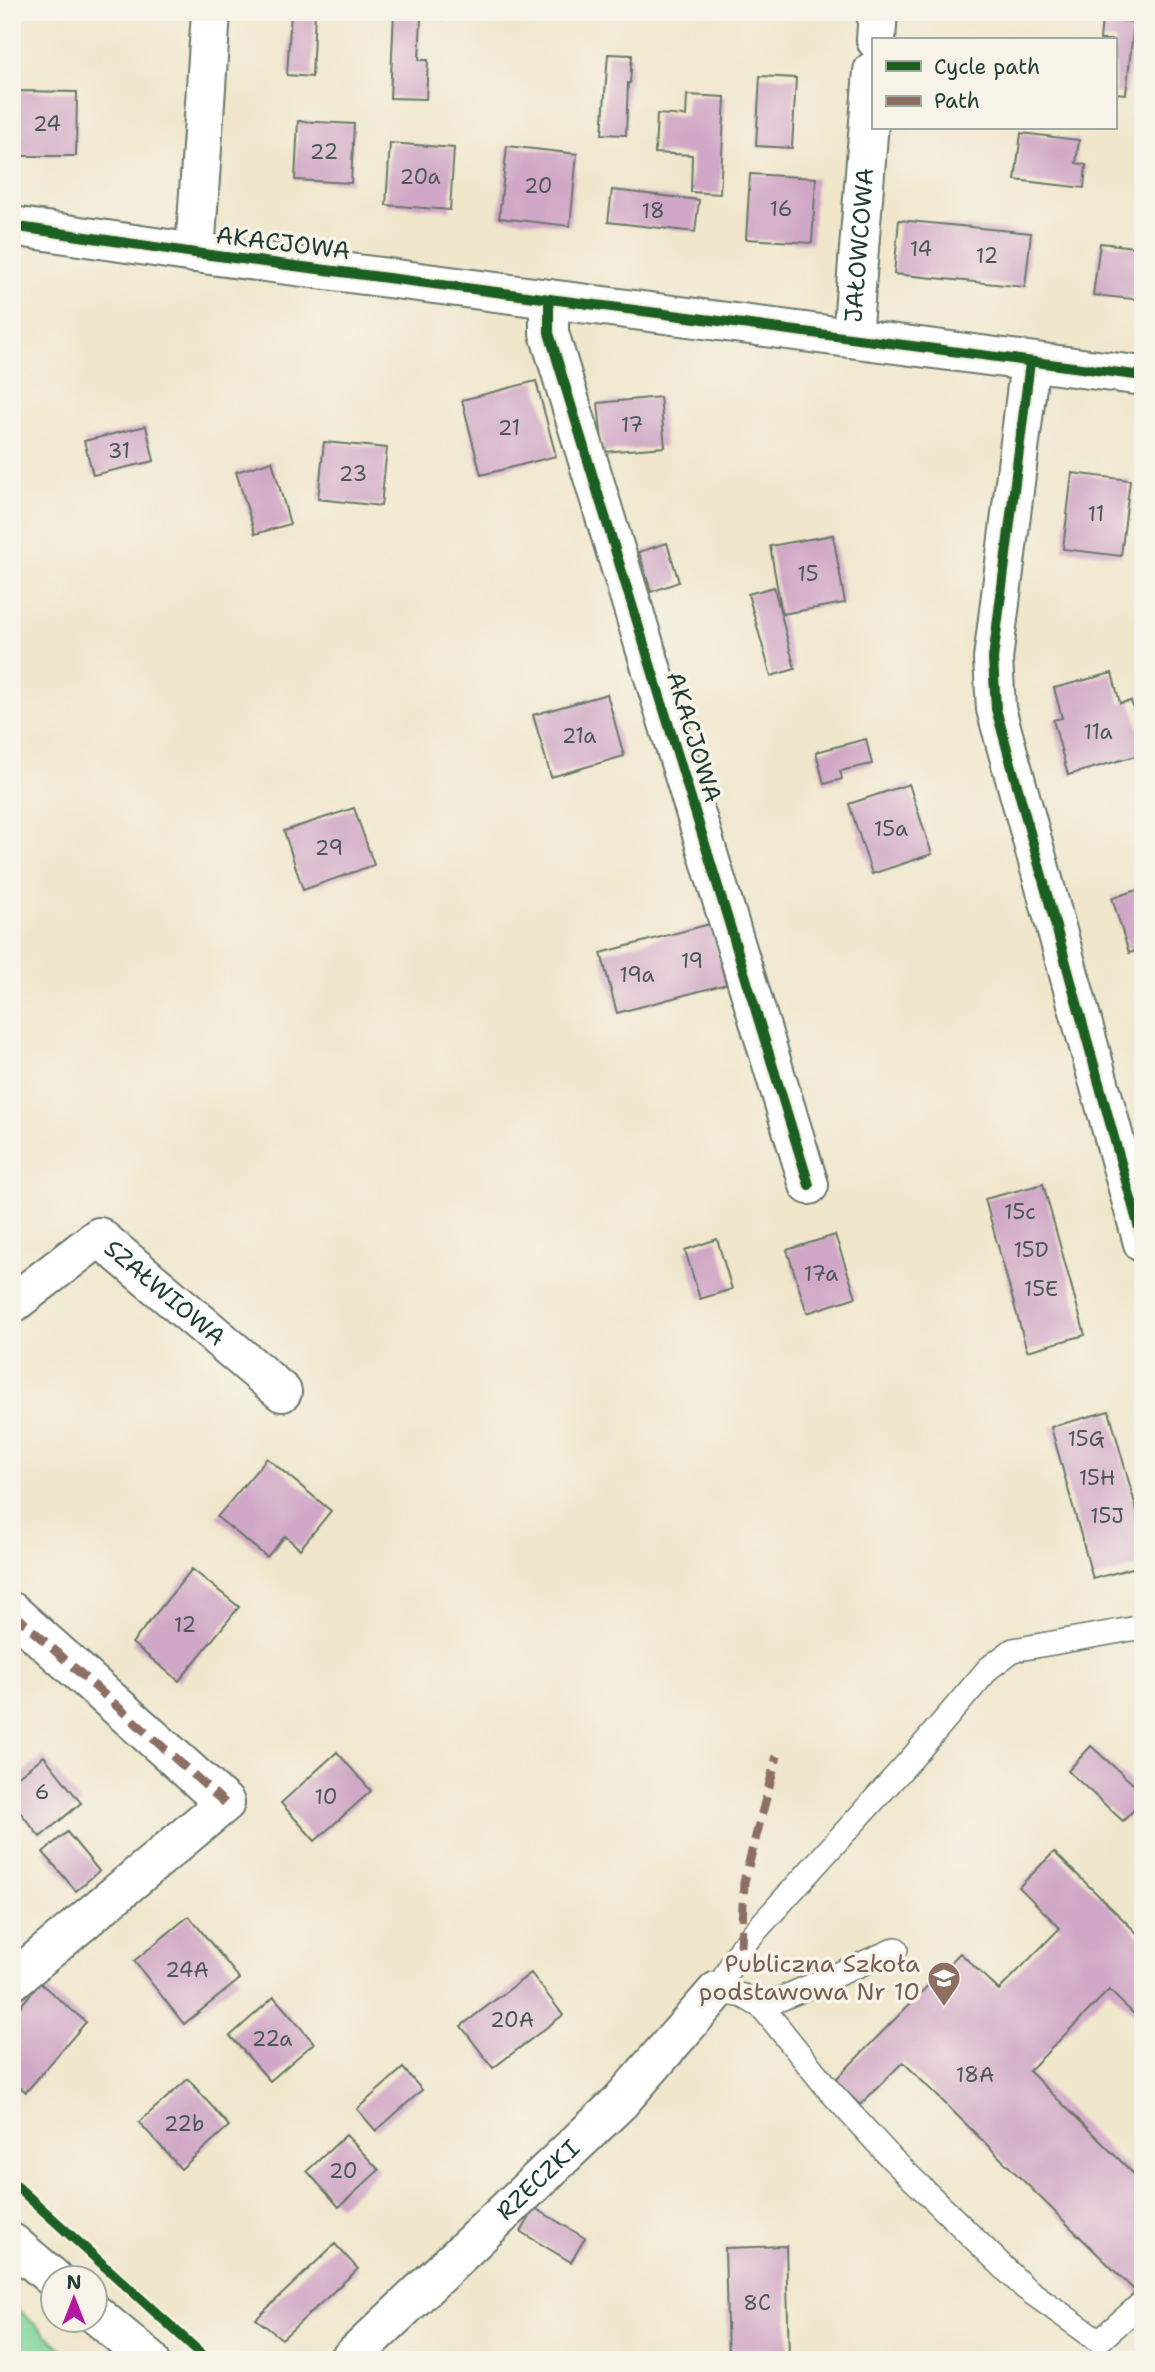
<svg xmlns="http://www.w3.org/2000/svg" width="1155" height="2372" viewBox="0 0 1155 2372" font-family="'Shantell Sans',sans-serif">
<rect width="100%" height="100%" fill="#f7f3e8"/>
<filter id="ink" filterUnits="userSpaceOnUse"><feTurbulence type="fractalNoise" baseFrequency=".0143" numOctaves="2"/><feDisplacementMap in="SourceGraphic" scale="14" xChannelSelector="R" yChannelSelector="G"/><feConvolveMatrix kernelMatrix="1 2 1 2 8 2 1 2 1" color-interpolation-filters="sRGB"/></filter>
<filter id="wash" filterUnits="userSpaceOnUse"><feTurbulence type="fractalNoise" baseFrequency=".00686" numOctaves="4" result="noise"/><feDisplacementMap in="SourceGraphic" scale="28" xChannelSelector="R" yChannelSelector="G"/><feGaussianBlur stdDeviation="1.57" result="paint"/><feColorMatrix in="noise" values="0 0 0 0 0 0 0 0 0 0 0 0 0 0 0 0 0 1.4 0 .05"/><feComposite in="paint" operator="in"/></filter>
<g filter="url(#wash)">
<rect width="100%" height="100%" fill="#f0e6cc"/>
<!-- green -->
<path fill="#7ed599" stroke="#4e8966" stroke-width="2" d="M12,2304L74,2360H12Z"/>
<g id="blocks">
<!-- building -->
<path fill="#d0a7c6" d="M291,12H315L312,77L287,75Z
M394,12H455L454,20L421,18L419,60H428L426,99L390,98Z
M1102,18L1134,22L1126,94L1115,93V40H1100Z
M608,54L632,55L630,83H628L626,135L602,134Z
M760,76L796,78L792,148L756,146Z
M17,91L77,92L76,156H16Z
M687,95L725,97L720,194L691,192L692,155L655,153L657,114L686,116Z
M298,121L354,124L351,183L295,180Z
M1021,133L1079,140L1076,163L1086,165L1084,188L1015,180Z
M390,143L454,148L450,210L386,205Z
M507,146L577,154L570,226L499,218Z
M750,174L816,178L812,243L746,239Z
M612,190L699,200L695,232L608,222Z
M899,220L1031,233L1025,287L894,274Z
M1100,243L1143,248V300L1093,295Z
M536,381L556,456L481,475L462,400Z
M660,397L665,447L603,452L598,403Z
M146,426L154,461L93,475L84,441Z
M324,442L387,448L381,506L318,499Z
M272,461L290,524L255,534L236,472Z
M1072,473L1130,480L1121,556L1063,549Z
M833,535L845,603L782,614L770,546Z
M667,543L679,582L651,592L639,552Z
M774,587L795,669L771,676L748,594Z
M1112,673L1120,703L1131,701L1143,744V754L1068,775L1053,720L1062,718L1054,688Z
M607,694L624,756L551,777L533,715Z
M866,739L872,764L840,771L842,779L824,784L816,752Z
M909,784L932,854L872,874L849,804Z
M354,808L374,865L303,890L284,831Z
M1143,888V949L1129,953L1112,898Z
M710,924L726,984L617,1013L601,953Z
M1043,1184L1085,1335L1027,1351L985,1199Z
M835,1235L856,1297L807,1313L787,1250Z
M717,1239L732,1289L700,1299L685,1250Z
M1109,1411L1143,1532V1565L1093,1579L1051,1427Z
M267,1458L331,1511L300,1549L285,1536L267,1557L217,1517Z
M192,1569L239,1607L179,1681L132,1643Z
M1091,1746L1143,1793V1800L1123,1821L1068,1771Z
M337,1752L371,1791L315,1841L281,1803Z
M44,1756L81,1803L40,1837L12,1802V1781Z
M67,1832L99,1871L76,1891L43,1852Z
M1054,1852L1143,1939V2023L1109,1990L1029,2071L1143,2183V2293L1140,2296L903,2062L860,2105L835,2080L960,1953L999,1990L1060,1928L1019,1887Z
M189,1916L240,1979L184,2024L134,1961Z
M531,1973L563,2015L493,2068L461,2026Z
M40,1983L86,2022L26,2092L12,2081V2016Z
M274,1997L314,2043L270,2081L230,2036Z
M403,2068L422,2090L376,2131L357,2109Z
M188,2079L229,2126L181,2169L139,2122Z
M346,2135L379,2170L339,2207L307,2171Z
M535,2208L585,2238L571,2262L521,2232Z
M335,2244L358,2269L282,2339L256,2319Z
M786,2246L789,2357L728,2359L725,2248Z"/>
</g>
</g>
<g filter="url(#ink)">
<use href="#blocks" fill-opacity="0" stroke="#687869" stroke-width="2"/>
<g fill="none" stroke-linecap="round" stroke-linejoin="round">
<defs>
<path id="lane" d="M896,1949L762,2007L743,1996L717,1991L741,1947L913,1757L989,1668L1013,1650L1143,1627
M762,2007L829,2090L893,2160L1025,2288L1099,2341L1143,2302"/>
<g id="street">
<path d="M876,40L878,12"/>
<path d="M12,226L195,253L1143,376"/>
<path d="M195,253L211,12"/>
<path d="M549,299V333L809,1185"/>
<path id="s1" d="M852,338L873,71"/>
<path d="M1030,362L993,659L996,709L1143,1243"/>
<path id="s2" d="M12,1304L99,1237L282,1392"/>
<path d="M12,1612L225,1803L12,1981"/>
<path id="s3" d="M349,2360L620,2102L717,1991"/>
</g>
<path id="secondary" d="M12,2243L53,2278
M94,2313L150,2360"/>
</defs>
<!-- lane casing -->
<use href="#lane" stroke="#687869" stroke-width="26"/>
<!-- street casing -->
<use href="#street" stroke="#687869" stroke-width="42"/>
<!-- secondary casing -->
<use href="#secondary" stroke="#687869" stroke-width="42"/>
<!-- lane -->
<use href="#lane" stroke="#fff" stroke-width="23"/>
<!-- street -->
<use href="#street" stroke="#fff" stroke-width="38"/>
<!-- secondary -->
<use href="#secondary" stroke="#fff" stroke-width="38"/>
<!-- quiet -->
<path stroke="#8d6e63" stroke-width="9" stroke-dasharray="18 9" stroke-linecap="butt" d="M12,1612L225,1803
M741,1947L744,1882L777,1756"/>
<defs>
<path id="cycleway" d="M12,226L195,253L1143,376
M549,299V333L809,1185
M1030,362L993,659L996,709L1143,1243
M12,2182L208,2360"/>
</defs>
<!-- cycleway casing -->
<use href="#cycleway" stroke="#f7f3e8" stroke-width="15"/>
<!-- cycleway -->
<use href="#cycleway" stroke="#1b5e20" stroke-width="10"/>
</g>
</g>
<!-- icons -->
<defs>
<symbol id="school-pin" viewBox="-11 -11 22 30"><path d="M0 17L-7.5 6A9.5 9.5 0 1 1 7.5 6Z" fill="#8d6e63" stroke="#f7f3e8"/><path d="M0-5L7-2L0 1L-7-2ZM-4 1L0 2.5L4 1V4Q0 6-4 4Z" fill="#fff"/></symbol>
</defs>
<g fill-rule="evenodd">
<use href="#school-pin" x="925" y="1959" width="38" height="52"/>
</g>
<g text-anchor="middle" stroke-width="7" stroke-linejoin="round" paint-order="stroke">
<!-- number labels -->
<g font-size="21" fill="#4b5858">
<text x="47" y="131">24</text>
<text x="324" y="159">22</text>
<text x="420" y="184">20a</text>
<text x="538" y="193">20</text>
<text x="781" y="216">16</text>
<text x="653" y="218">18</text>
<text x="921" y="256">14</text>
<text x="987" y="263">12</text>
<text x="632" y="432">17</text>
<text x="509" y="435">21</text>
<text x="119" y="458">31</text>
<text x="353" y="481">23</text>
<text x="1096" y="521">11</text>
<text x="808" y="581">15</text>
<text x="1098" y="739">11a</text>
<text x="579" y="743">21a</text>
<text x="891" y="836">15a</text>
<text x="329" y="855">29</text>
<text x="692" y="968">19</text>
<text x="637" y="982">19a</text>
<text x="1020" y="1219">15c</text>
<text x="1031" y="1257">15D</text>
<text x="821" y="1281">17a</text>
<text x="1041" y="1296">15E</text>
<text x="1086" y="1446">15G</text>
<text x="1097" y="1485">15H</text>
<text x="1107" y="1523">15J</text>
<text x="185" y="1632">12</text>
<text x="42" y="1799">6</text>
<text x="326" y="1804">10</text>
<text x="187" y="1977">24A</text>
<text x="512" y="2027">20A</text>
<text x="272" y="2046">22a</text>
<text x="975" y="2082">18A</text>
<text x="184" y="2131">22b</text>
<text x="343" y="2178">20</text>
<text x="757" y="2310">8C</text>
</g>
<!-- street labels -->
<g font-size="24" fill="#1f3d34" stroke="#f7f3e8">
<text transform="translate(283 243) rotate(7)" y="8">AKACJOWA</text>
<text dy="8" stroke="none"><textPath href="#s1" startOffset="93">JAŁOWCOWA</textPath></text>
<text transform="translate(694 737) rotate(73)" y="8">AKACJOWA</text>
<text dy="8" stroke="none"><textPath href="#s2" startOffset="196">SZAŁWIOWA</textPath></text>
<text dy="8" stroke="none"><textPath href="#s3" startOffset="261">RZECZKI</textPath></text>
</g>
<!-- education labels -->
<g font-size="24" fill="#785e54" stroke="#f7f3e8" text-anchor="end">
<text x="920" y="1972">Publiczna Szkoła<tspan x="920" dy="28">podstawowa Nr 10</tspan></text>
</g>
</g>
<!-- margin -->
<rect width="1155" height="2372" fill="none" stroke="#f7f3e8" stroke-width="42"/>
<!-- legend -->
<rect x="872" y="38" width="245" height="91" fill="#f7f3e8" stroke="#a1aaa0" stroke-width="2"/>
<rect x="886" y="61" width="35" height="10" fill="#1b5e20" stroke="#a1aaa0" stroke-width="2"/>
<text x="934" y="74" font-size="21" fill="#1f3d34">Cycle path</text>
<rect x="886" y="96" width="35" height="10" fill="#8d6e63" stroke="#a1aaa0" stroke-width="2"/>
<text x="934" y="108" font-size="21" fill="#1f3d34">Path</text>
<!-- north arrow -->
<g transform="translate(74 2299)"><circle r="33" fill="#f7f3e8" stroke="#a1aaa0" stroke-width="2"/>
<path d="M0-5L12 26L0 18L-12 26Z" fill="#b5179e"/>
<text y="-10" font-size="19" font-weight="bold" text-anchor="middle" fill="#1f3d34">N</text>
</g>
</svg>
